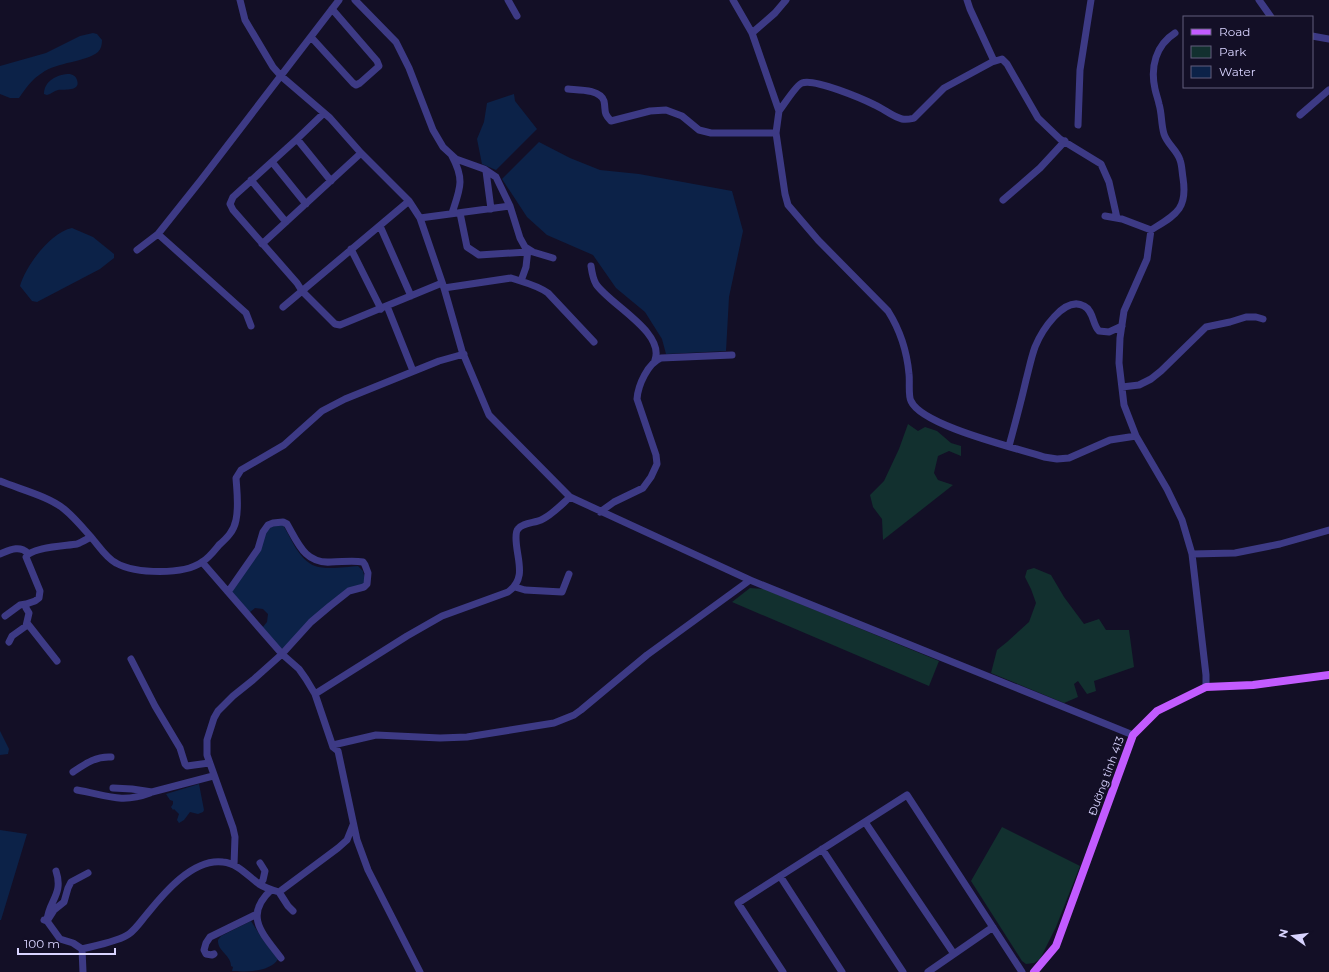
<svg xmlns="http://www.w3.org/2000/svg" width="1329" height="972" viewBox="0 0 1329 972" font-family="Montserrat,sans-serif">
<rect width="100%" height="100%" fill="#130f26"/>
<!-- green -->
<path fill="#12302f" d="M908,424L918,431L925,427L937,431L951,443L961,446V456L949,451L938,456L934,473L938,480L953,485L883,540L882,519L873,507L870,495L884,481L899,449Z
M1034,568L1051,575L1064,597L1084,624L1099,619L1106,630H1129L1134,667L1094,681L1096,691L1087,694L1078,681L1074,684L1078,697L1064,703L991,673L997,650L1007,642L1029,622L1036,603L1031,589L1025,577L1027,570Z
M750,588L764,589L939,661L929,686L732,602Z
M1002,827L1080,866L1056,927L1040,959L1034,963L1026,964L1022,961L971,881Z"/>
<!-- water -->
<path fill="#0c2248" d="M93,33L97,34L102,40C102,45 101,49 98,52C86,62 57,62 42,73C32,79 26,88 19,98H10L0,94V66L46,53L80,36Z
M70,74C73,75 76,76 77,80C81,92 64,89 58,90C54,91 51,94 47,95L44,94C44,81 57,74 70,74Z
M514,94L515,101L537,129L496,170L482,164L477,139L484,122L487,103Z
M539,142L570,158L600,170L639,174L732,191L743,231L729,297L726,351L666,354L662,339L645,312L616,288L593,255L547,235L527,217L502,179Z
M72,228L93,237L114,254V258L100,269L37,302L32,301L20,286C26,265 51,232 72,228Z
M281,524L283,525C291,538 299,560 315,566C326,570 346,567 358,566L363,571L366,583L349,590L281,650L262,628L267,622L268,614L263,609L255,608L249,613L231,591L267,528Z
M0,731L9,749L8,754L0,755Z
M199,784L204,810L203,812L198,814L190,812L184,820L179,823L177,820L179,814L174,809L173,810L171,807L173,804V801L170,800L166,794Z
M0,830L27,834L1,920H0Z
M251,921L263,940L278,959C271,972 245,972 232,971L233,967L231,966C231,955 217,951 218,940L221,936Z"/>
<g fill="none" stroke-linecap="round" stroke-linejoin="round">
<!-- minor -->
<path stroke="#3d3a85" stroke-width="7" d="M240,0L245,20L273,67L281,76L330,118L361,153L409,201L420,218L444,288L462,351L489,415L570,497L750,580L1133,735
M355,0L396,42L409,68L433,130L443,147L456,159L484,169L496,177L510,206L520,238L525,247L533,252L553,258
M508,0L517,16
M733,0L752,33L779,111L776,133L785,194L788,205L818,240L888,311C900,330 907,352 909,374C910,381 908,396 911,401C922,426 1017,448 1044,457L1057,459L1069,458L1110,440L1136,436L1167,489L1182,520L1192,554L1206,675V687
M967,0L970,9L994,61
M1259,0L1271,17
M752,33L775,13L786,0
M1312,36L1329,39
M311,37L353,83L356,85L360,83L378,67L379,66L377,61L332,9
M568,89C578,90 600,89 604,101C606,111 603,113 611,121L650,111L666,110L682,116L699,130L711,133H776
M779,111C784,105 796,85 802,83C814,78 863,99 875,105C884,109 893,117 902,119C907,120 910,119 914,118L944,88L992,62L1002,59L1007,64L1038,118L1060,139L1101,164L1109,182L1117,218
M324,113L297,139L233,197L230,204L233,210L297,283L302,291L409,201
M1300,115L1329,90
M1078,125L1080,70L1091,0
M297,139L331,181
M452,156C465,180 460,189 452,213
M272,162L306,204
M486,171L491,209
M251,180L286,222
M1003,200L1040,168L1065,141
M460,213L467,247L479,255L528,252
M1105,216L1122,219L1151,230
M420,218L510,206
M380,226L411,296
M158,234L246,313L251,326
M262,244L361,153
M351,249L381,309
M137,250L158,234L201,180L339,0
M591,266C592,273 593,279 596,284C609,304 665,332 655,360
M521,281L526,267L528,249
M444,288L511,278C523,282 537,285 548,293L594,342
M387,306L413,371
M283,307L302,291L335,324L340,325L442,283
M1122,387L1139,385L1151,379L1161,371L1206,327L1230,322L1246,317H1256L1263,319
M1136,436L1124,405L1119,363L1120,338L1124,311L1147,259L1151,230C1175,215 1188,210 1183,178C1182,172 1182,165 1180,160C1177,150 1167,144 1164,134C1161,124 1162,114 1159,104C1158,99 1156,94 1155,89C1150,67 1156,45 1175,33
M1009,446C1015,424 1021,402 1026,380C1029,369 1031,358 1035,347C1041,332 1064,295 1084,306C1094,311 1092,324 1099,331L1109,332L1122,326
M0,481C19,489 48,496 64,509C74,517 83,528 91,537C99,546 106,558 116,563C136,574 184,575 202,562C209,558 214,551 219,545C227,538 234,531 236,520C239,506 237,493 236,478L241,470L284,445L322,411L345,399L439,361L464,354
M600,512L614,502L643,488L651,477L657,464L656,455L637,399C638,385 648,363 661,358L732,355
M0,554C10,550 19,545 28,553
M1192,554L1235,553L1280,544L1329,530
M202,562L282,654L299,669L306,679L315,694L333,747L338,751L357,840L368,870L420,972
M515,587L525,590L562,592L569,574
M228,592L258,549L263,532L268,525L273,523L283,522L287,524C298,543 305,564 331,562C342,562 352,560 363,562L365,565L368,573L367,584L364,587L349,591L330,606L311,622L282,654L253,680L233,696L218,711L214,718L207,740V755L233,828L235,837L234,865
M5,616L20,605L26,604
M27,623L57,661
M9,642L12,636L26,626L29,613L26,608V604L35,601L39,598L40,591L26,557C31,547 65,546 77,544C82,542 87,539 91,537
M131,659L155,706L180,748L185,764L187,766L209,763
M315,694L407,636L442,616L508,592C528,578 516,558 516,538C516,534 516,531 518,529C522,523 534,523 541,520C552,515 561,505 570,497
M333,745L376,735L440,738L467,737L554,723L574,715L581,710L647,655L750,580
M73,772C85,764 96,756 111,757
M113,788L132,789L152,792L213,776
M77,790C106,795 121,804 150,793
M865,822L954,954
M822,849L903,972
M260,863L265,871L263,880L260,884
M56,871C64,895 48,901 47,921L54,910L64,902L68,888L71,882L88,873
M780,876L842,972
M271,890C243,916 263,934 281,958
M279,892L288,906L293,911
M44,920L47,921L60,939L73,943L82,949
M82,949C94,946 120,941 129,934C136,929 141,921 147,914C164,893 193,858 223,862C237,863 248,876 259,884C265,888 272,890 279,892L338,848L347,840L353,825
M82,949L83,972
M214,954L212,955L206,954L204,950L206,943L210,937L257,914
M783,972L738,903L907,795L1022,972
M928,972L993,927"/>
<!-- major -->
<path stroke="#c25bff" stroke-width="8" d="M1034,972L1056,946L1133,735L1157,711L1206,687L1253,685L1329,675"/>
</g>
<g text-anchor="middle" stroke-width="4" stroke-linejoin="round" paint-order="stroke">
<!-- street labels -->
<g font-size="11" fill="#d9d4ff" stroke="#130f26">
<text transform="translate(1106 776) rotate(-70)" y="4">Đường tỉnh 413</text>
</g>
</g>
<!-- legend -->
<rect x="1183" y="16" width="130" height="72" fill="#130f26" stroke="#625e7d"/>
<rect x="1191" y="29" width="20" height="6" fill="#c25bff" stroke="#625e7d"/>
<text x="1219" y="36" font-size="12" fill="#d9d4ff">Road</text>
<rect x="1191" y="46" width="20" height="12" fill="#12302f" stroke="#625e7d"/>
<text x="1219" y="56" font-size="12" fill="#d9d4ff">Park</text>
<rect x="1191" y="66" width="20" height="12" fill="#0c2248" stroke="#625e7d"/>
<text x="1219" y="76" font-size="12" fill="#d9d4ff">Water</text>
<!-- north arrow -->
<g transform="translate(1293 936) rotate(284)" stroke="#130f26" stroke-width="3" paint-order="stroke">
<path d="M0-3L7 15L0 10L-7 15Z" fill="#d9d4ff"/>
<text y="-6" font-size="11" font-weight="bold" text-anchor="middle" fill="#d9d4ff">N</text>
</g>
<!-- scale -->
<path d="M18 948v6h97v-6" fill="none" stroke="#d9d4ff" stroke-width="2"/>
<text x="24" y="948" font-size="12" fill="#d9d4ff" stroke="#130f26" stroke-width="3" paint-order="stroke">100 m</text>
</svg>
